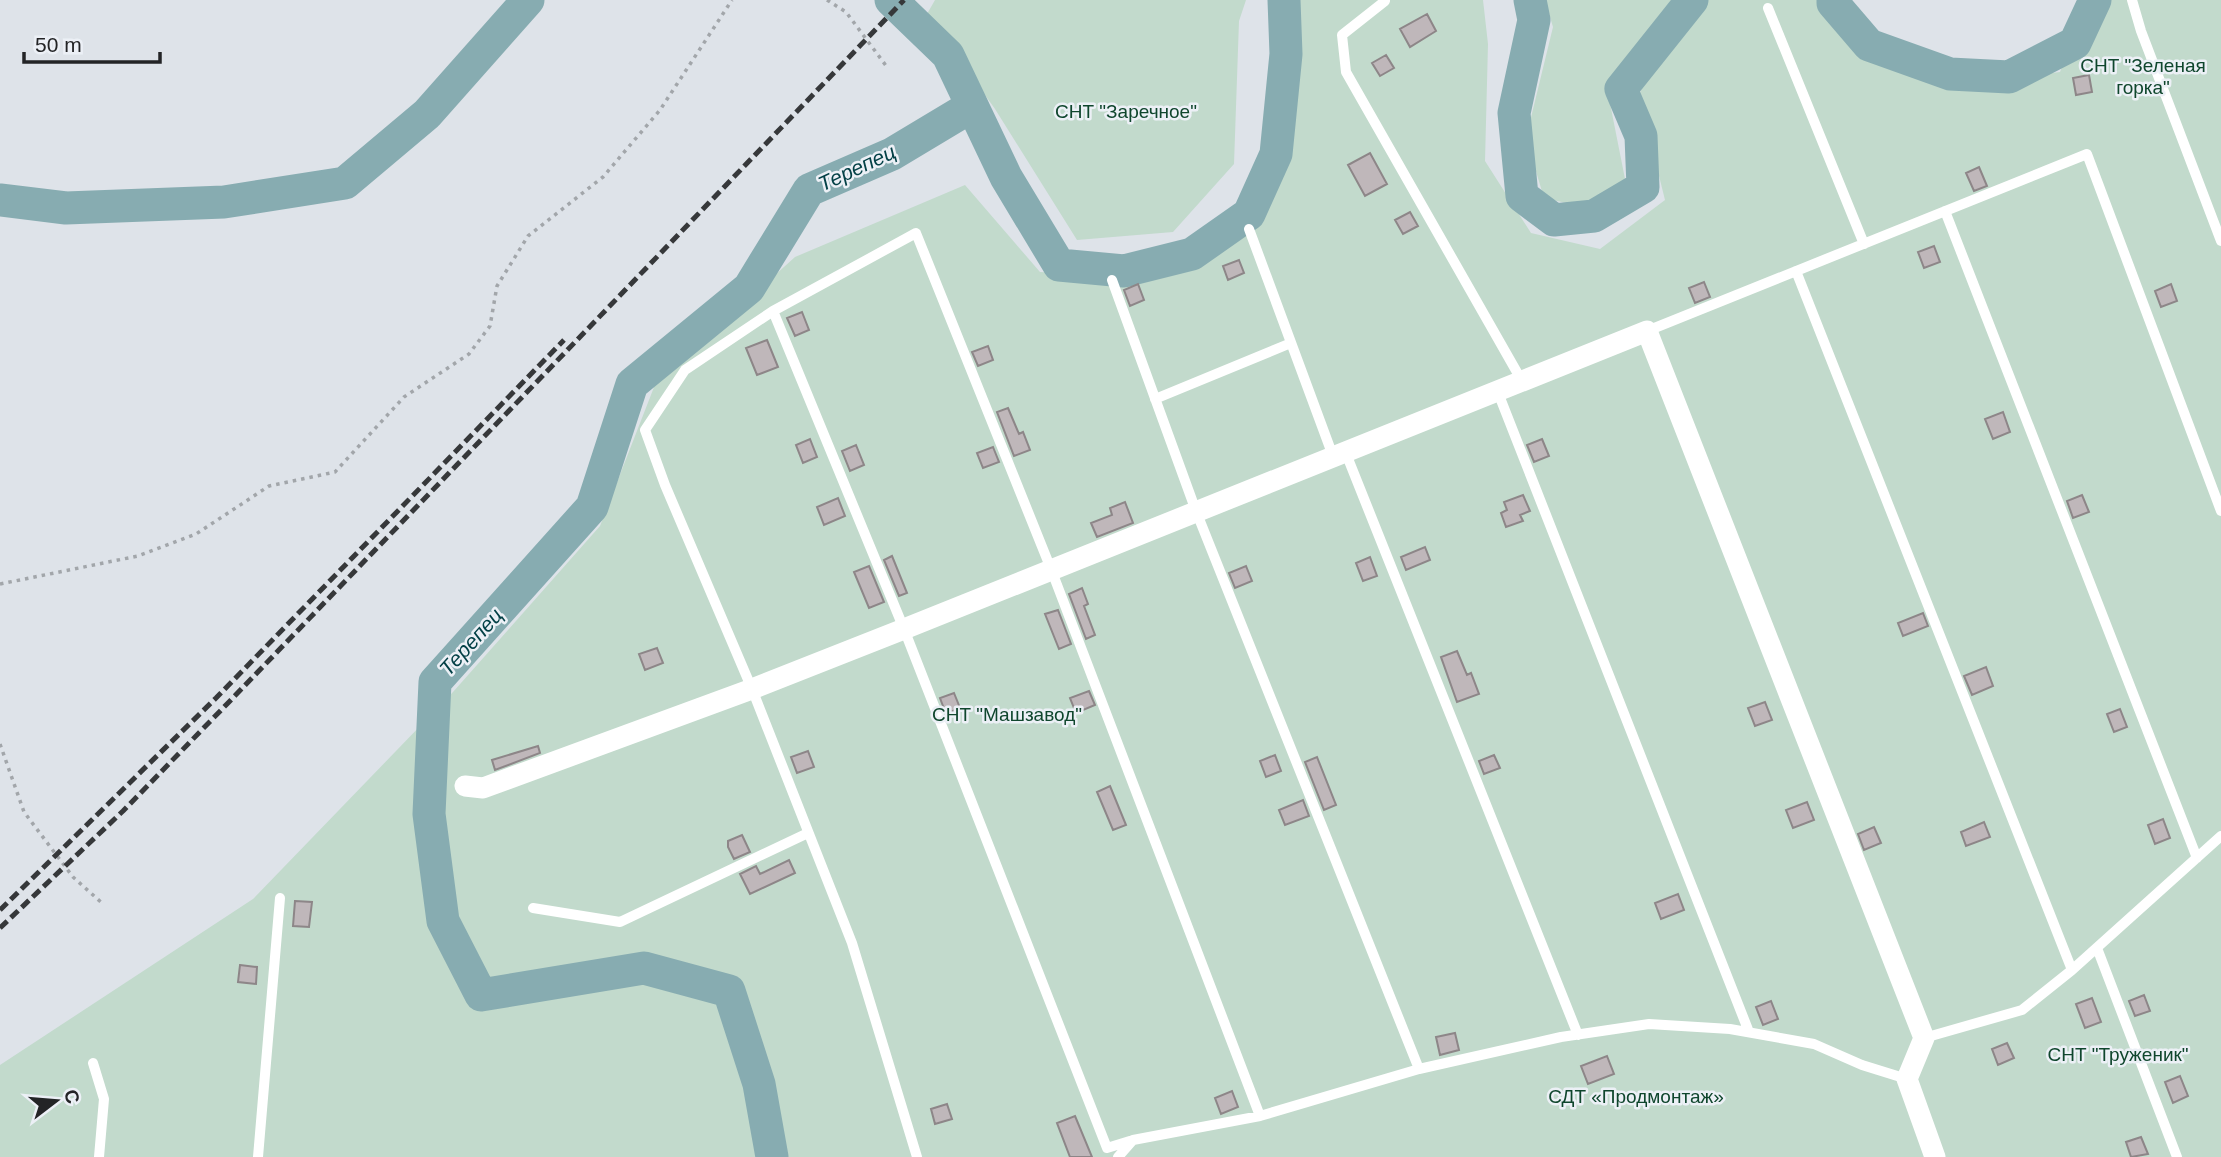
<svg xmlns="http://www.w3.org/2000/svg" width="2221" height="1157" viewBox="0 0 2221 1157" font-family="Arial,sans-serif">
<rect width="100%" height="100%" fill="#dee3e9"/>
<!-- green -->
<path fill="#c2dacc" d="M935,0H1246L1239,21L1234,164L1173,232L1077,240L995,109L927,14Z
M1297,0H1483L1488,44L1485,161L1531,233L1600,249L1665,200L1639,95L1656,57L1702,0H1824L1858,53L1964,84L2060,72L2088,0H2221V1157H0V1065L253,899L453,692L600,526L656,382L795,257L965,185L1040,272L1118,276L1194,267L1240,235L1286,154L1292,43Z
M1545,0H1673L1606,83L1626,184L1588,208L1544,198L1526,138L1553,27Z"/>
<g fill="none" stroke-linecap="round" stroke-linejoin="round">
<!-- river -->
<path stroke="#87acb1" stroke-width="33" d="M891,0L948,55L1006,177L1059,265L1124,271L1192,254L1249,214L1276,154L1286,54L1284,0
M1530,0L1534,20L1514,113L1522,196L1554,220L1594,216L1643,187L1641,136L1621,89L1692,0
M1833,0V3L1869,45L1950,74L2009,77L2075,43L2095,0
M0,200L66,208L224,202L345,183L427,114L528,0
M772,1157L759,1084L729,991L644,968L481,995L443,921L429,814L435,682L592,507L632,384L749,288L809,190L892,154L972,106"/>
</g>
<!-- building -->
<path fill="#bfb7ba" stroke="#8d8688" stroke-width="2" d="M1427,14L1436,31L1410,47L1400,29Z
M1386,55L1394,68L1380,76L1372,63Z
M2089,75L2092,92L2076,95L2073,78Z
M1370,153L1387,184L1365,196L1348,165Z
M1979,167L1987,186L1974,191L1966,173Z
M1410,212L1418,226L1403,234L1395,220Z
M1934,246L1940,262L1924,268L1918,252Z
M1239,260L1244,273L1228,280L1223,266Z
M1704,282L1710,297L1695,303L1689,288Z
M1138,284L1144,300L1130,306L1124,290Z
M2171,284L2177,301L2161,307L2155,291Z
M802,312L809,330L795,336L787,318Z
M767,340L778,367L757,375L746,348Z
M988,346L993,360L978,366L972,352Z
M1008,408L1019,434L1023,432L1030,450L1014,456L997,412Z
M2003,412L2010,432L1993,439L1985,419Z
M810,439L817,457L803,463L796,445Z
M1542,439L1549,456L1534,462L1527,445Z
M856,445L864,465L850,471L842,451Z
M993,447L999,462L983,468L977,453Z
M1523,495L1530,511L1520,515L1523,521L1506,527L1501,513L1507,510L1504,502Z
M2082,495L2089,512L2073,518L2067,501Z
M838,498L845,516L824,525L817,507Z
M1125,502L1133,523L1097,537L1091,523L1112,515L1110,508Z
M1425,547L1430,560L1406,570L1401,557Z
M892,556L907,593L899,596L884,560Z
M1370,557L1377,576L1363,581L1356,563Z
M869,566L884,602L869,608L854,572Z
M1246,566L1252,581L1235,588L1229,573Z
M1082,588L1088,604L1084,606L1095,635L1086,639L1069,594Z
M1058,610L1071,644L1059,649L1045,614Z
M1923,613L1928,626L1903,636L1898,623Z
M657,648L663,663L645,670L639,654Z
M1457,651L1467,675L1471,673L1479,694L1457,702L1441,657Z
M1986,667L1993,686L1972,695L1964,676Z
M1089,691L1095,705L1076,713L1070,698Z
M954,693L960,708L946,714L940,698Z
M1765,702L1772,720L1755,726L1748,708Z
M2120,709L2127,727L2114,732L2107,714Z
M538,746L540,753L495,770L492,760Z
M808,751L814,767L797,773L791,757Z
M1275,755L1281,771L1266,777L1260,761Z
M1494,755L1500,768L1484,774L1479,761Z
M1317,757L1336,805L1324,810L1305,762Z
M1110,786L1126,825L1113,830L1097,792Z
M1303,800L1309,816L1285,825L1279,810Z
M1807,802L1814,820L1793,828L1786,810Z
M2163,819L2170,838L2155,844L2148,825Z
M1984,822L1990,837L1966,846L1961,832Z
M1874,827L1881,843L1864,850L1858,834Z
M742,835L750,852L734,859L728,847V841Z
M789,860L795,873L750,894L740,874L756,866L760,874Z
M1678,894L1684,910L1661,919L1655,903Z
M295,901L312,902L309,927L293,926Z
M240,965L257,967L256,984L238,982Z
M2144,995L2150,1011L2135,1016L2129,1001Z
M2092,998L2101,1022L2085,1028L2076,1004Z
M1771,1001L1778,1019L1763,1025L1756,1007Z
M1455,1033L1459,1050L1440,1055L1436,1037Z
M2007,1043L2014,1058L1998,1065L1992,1049Z
M1607,1056L1614,1074L1588,1084L1581,1066Z
M2180,1076L2188,1096L2173,1103L2165,1082Z
M1232,1091L1238,1107L1221,1114L1215,1098Z
M947,1104L952,1119L935,1124L931,1109Z
M1075,1116L1092,1157H1070L1057,1123Z
M2141,1137L2148,1154L2131,1157L2126,1142Z"/>
<g fill="none" stroke-linecap="round" stroke-linejoin="round">
<!-- path -->
<path stroke="#a2a6aa" stroke-width="3.5" stroke-dasharray="3.5 5" stroke-linecap="butt" d="M827,0L846,12L887,67
M0,584L138,556L196,534L269,486L335,472L404,397L469,354L490,326L497,286L528,236L603,177L660,110L732,0
M0,744L24,812L73,877L103,904"/>
<!-- lane -->
<path stroke="#fff" stroke-width="10" d="M2132,0L2141,31L2221,241
M1385,1L1342,35L1346,72L1522,381
M1768,8L1864,244
M1945,211L2197,858
M1249,229L1333,456
M1796,271L2072,970
M1112,280L1196,511L1419,1069
M773,311L904,629L1107,1148L1133,1140
M1647,331L2087,154L2221,511
M1497,390L1749,1032
M1155,399L1291,343
M1345,451L1578,1035
M533,908L620,922L808,833
M2097,948L2177,1157
M1924,1038L2022,1010L2072,970L2221,836
M93,1063L104,1099L99,1157
M258,1157L280,898
M917,1157L852,943L752,689L665,485L645,430L685,370L773,311L916,233L1051,569L1260,1116
M1118,1157L1133,1140L1260,1116L1419,1069L1561,1037L1649,1024L1730,1029L1814,1044L1862,1065L1907,1079"/>
<!-- street -->
<path stroke="#fff" stroke-width="21" d="M465,786L483,788L752,689L904,629L1647,331L1924,1038L1907,1079L1935,1157"/>
<!-- rail -->
<path stroke="#36383a" stroke-width="5" stroke-dasharray="10 5" stroke-linecap="butt" d="M0,910L216,698L564,340
M0,928L123,811L227,704L904,0"/>
</g>
<g text-anchor="middle" stroke-width="5" stroke-linejoin="round" paint-order="stroke">
<!-- park labels -->
<g font-size="19" fill="#0f462d" stroke="#ecf0f6">
<text x="2143" y="72">СНТ "Зеленая<tspan x="2143" dy="22">горка"</tspan></text>
<text x="1126" y="118">СНТ "Заречное"</text>
<text x="1007" y="721">СНТ "Машзавод"</text>
<text x="2118" y="1061">СНТ "Труженик"</text>
<text x="1636" y="1103">СДТ «Продмонтаж»</text>
</g>
<!-- water labels -->
<g font-size="21" font-style="italic" fill="#044147" stroke="#ecf0f6">
<text transform="translate(857 168) rotate(-25)" y="7">Терепец</text>
<text transform="translate(471 642) rotate(-48)" y="7">Терепец</text>
</g>
</g>
<!-- north arrow -->
<g transform="translate(56 1101) rotate(74)" stroke="#ecf0f6" stroke-width="5" paint-order="stroke">
<path d="M0-5L12 26L0 18L-12 26Z" fill="#232426"/>
<text y="-10" font-size="19" font-weight="bold" text-anchor="middle" fill="#232426">С</text>
</g>
<!-- scale -->
<path d="M24 52v10h136v-10" fill="none" stroke="#232426" stroke-width="3.5"/>
<text x="35" y="52" font-size="21" fill="#232426" stroke="#ecf0f6" stroke-width="5" paint-order="stroke">50 m</text>
</svg>
